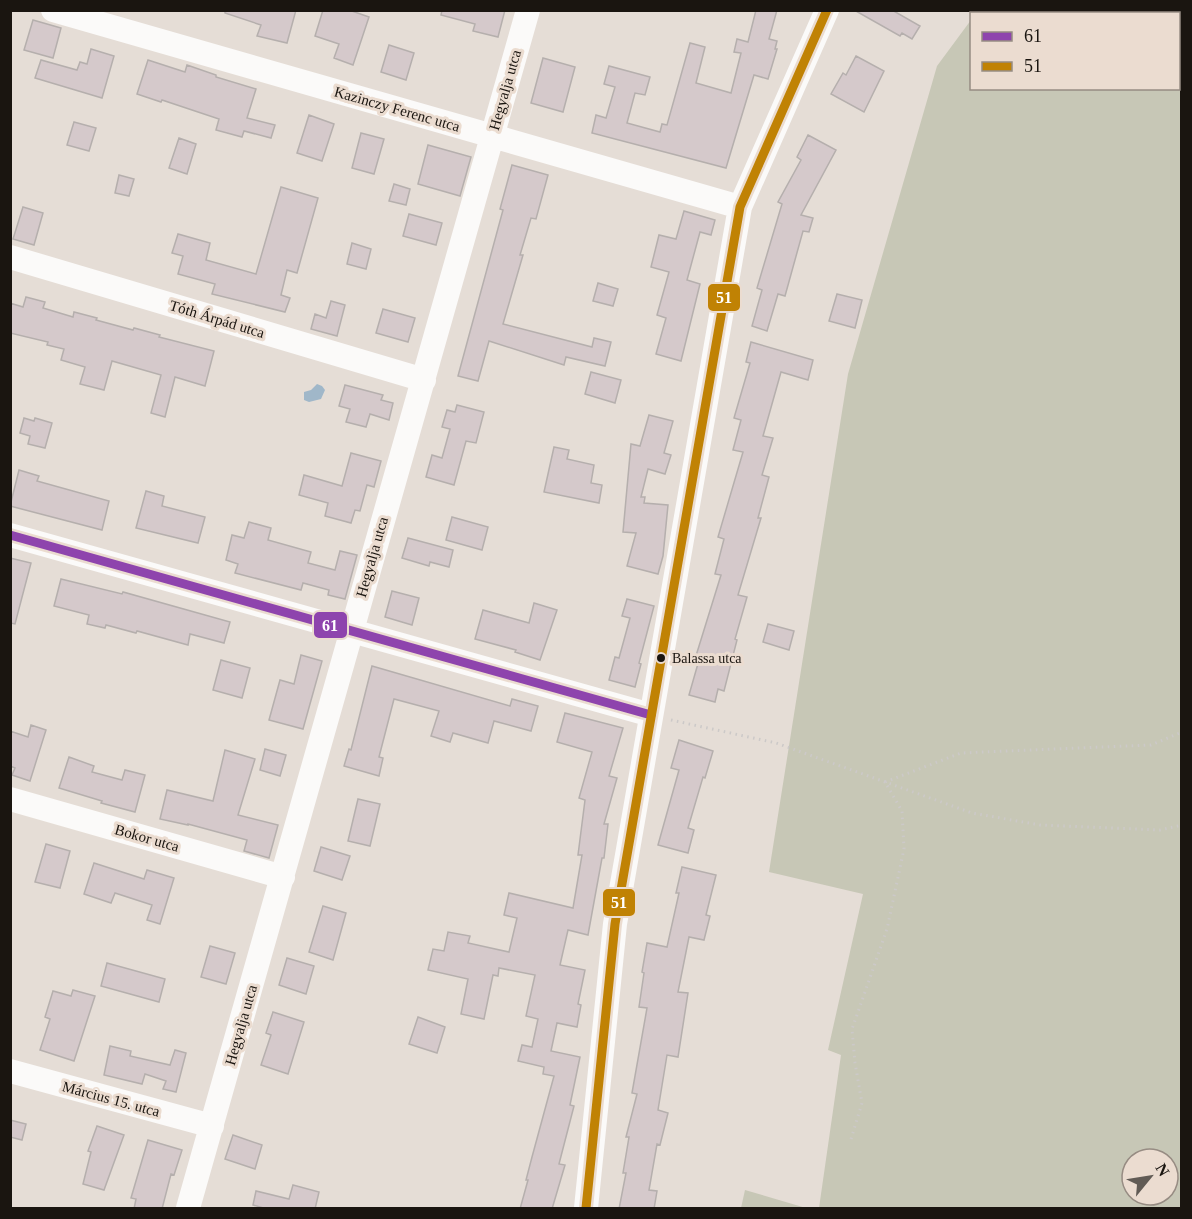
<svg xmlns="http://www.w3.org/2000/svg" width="1192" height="1219" viewBox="0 0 1192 1219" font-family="'Times New Roman',serif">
<rect width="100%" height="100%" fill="#e5ddd6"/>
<!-- green -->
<path fill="#c7c7b6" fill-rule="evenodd" d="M979,10L1181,11V1208H819L841,1055L828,1050L863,894L769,872L848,374L937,66L971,20L972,88H1178V14L976,13ZM1132,1159H1168V1195H1132Z
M745,1190L806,1208H741Z"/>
<!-- water -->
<path fill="#a0b7c9" d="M317,384L322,386L325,390L321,399L309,402L304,400V392L311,390Z"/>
<!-- building -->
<path fill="#d5c9cb" stroke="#b5afad" stroke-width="1.5" d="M225,10H296L287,43L257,36L261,25L225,13Z
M323,10H349L369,17L353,65L334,58L339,44L315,36Z
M442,10H505L498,37L473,31L475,24L441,15Z
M756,10H777L769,39L777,41L775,49H777L768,79L754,75L726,168L592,133L596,115L606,118L615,87L604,84L609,66L650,77L645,95L635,93L627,123L660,132L662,124L667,125L690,43L705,47L696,83L731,93L741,53L734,52L737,39L748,42Z
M854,10H892L920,26L912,39L902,33L900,36Z
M33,20L61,28L53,58L24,50Z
M389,45L414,53L406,80L381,72Z
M91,49L114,56L102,98L35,78L41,60L77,70L80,62L87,64Z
M856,56L884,71L864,112L831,94L843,73L846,75Z
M543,58L575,67L563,112L531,103Z
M148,60L185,72L187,65L216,75V77L256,89L247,118L275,125L271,138L244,131L242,137L216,130L219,119L162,100L161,102L137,94Z
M309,115L334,124L322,161L297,153Z
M74,122L96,128L89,151L67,145Z
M361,133L384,139L374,174L352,168Z
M808,135L836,150L801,215L813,218L809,232L803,231L785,296L778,294L767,331L752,326L762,290L757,288L782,204L778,202L801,160L797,157Z
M179,138L196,144L187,174L169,168Z
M428,145L471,157L460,196L418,184Z
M512,165L548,175L536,219L531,218L520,255H523L503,324L592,347L594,338L611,342L605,366L566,357L564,365L489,341L478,381L458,376L503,210L500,209Z
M119,175L134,179L129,196L115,193Z
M394,184L410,189L406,205L389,201Z
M281,187L318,198L297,273L287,270L281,295L290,298L285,312L212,294L215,284L178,274L183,256L172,253L178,234L210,243L206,260L256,274Z
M23,207L43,213L34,245L13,239Z
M684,211L715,220L711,235L700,232L687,280L700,284L681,361L656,354L666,318L657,315L669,272L651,267L659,235L676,239Z
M409,214L442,223L436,245L403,236Z
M352,243L371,249L366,269L347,264Z
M598,283L618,289L613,306L593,301Z
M837,294L862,300L855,328L829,321Z
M26,297L45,302L43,308L73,317L74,312L97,318L96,320L133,330L134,328L160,335L159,337L214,351L205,386L175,377L165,417L151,413L161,375L112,361L104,390L80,384L85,367L61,360L64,349L47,345L48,342L10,333V303L23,307Z
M331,301L345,305L337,336L311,329L315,314L326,318Z
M383,309L415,318L408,342L376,333Z
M751,342L813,360L808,380L781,372L763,436L773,438L762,475L769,477L758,518H761L738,595L747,597L735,639L737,640L724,691L718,689L715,702L689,695L699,660L695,659L721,575L715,574L724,539L718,537L743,452L733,450L741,420L734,418L750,363L746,362Z
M591,372L621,380L615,403L585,394Z
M345,385L383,395L381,400L393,403L389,420L370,414L366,427L346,422L350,409L339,406Z
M457,405L484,412L476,443L466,441L454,485L426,477L432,455L442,458L450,429L442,427L447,410L455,412Z
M649,415L673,421L664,453L671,455L665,474L648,469L641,497H645L644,503L668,505L663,556L658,574L627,566L636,533L623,532L631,444L640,446Z
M24,418L34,421L35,418L52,423L45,448L28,444L30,436L20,433Z
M554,447L569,450L567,459L594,465L591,483L602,485L599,503L544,492Z
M351,453L381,461L374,487L367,485L360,511L355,510L351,523L325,516L328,503L299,495L304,475L342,486Z
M19,470L39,476L37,481L109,501L102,530L10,506Z
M146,491L164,496L162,506L205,517L198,543L136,528Z
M452,517L488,527L482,550L446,540Z
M249,522L271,528L268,540L311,552L308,563L335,570L340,551L357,555L345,599L328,595L329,590L303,583L301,590L235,573L238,564L226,560L232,535L244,538Z
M408,538L453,550L449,567L430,562L429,566L402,558Z
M10,558L31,563L15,624L10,623Z
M61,579L122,594L123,592L230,622L224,643L190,634L188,645L137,631L136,633L106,625L105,628L87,624L89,615L54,606Z
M392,591L419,598L412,625L385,617Z
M627,599L654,606L639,663L641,664L635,687L609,680L615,657L619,658L630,618L622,616Z
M534,603L557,610L540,660L515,652L516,650L475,639L483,610L529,623Z
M768,624L794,631L789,650L763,642Z
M301,655L322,661L303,729L269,720L280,680L294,684Z
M221,660L250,668L242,698L213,690Z
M372,666L510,706L512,699L538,706L531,731L494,721L488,743L453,733L450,742L431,736L439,711L394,699L379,757L383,758L379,776L344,766L349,749L351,750Z
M565,713L623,728L609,776L617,778L604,824H608L604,858H602L588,935L568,930L560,965L585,970L578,1004L581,1005L577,1027L557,1023L551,1051L580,1057L570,1105L574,1106L559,1164L565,1165L552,1209H520L528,1180H526L532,1157L554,1076L543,1074L544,1067L518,1061L522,1045L532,1047L538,1019L526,1016L535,975L499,968L498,976L493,975L484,1019L461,1014L468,979L428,970L433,949L444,951L448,932L470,936L468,943L509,952L517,918L504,915L509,893L573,908L582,855H578L585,800L579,798L592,752L557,742Z
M31,725L46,730L30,781L12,775L15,768L10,766V731L28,737Z
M679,740L713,751L705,778L703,777L688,828L694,830L688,853L658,845L679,770L671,768Z
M265,749L286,755L280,776L260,770Z
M225,750L255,759L238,815L278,825L269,858L244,851L247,840L188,824V825L160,819L167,790L213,801Z
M69,757L94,766L92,772L122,780L125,770L145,775L135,812L101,803L102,801L59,788Z
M358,799L380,804L370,846L348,841Z
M46,844L70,851L60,888L35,882Z
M321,847L350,856L342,880L314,871Z
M94,863L144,879L147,870L174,878L160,924L147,920L152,905L115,893L111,903L84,894Z
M682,867L716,875L706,915L710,916L704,940L689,937L678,992L688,993L678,1057L667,1055L658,1110L668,1113L660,1145L657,1144L649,1190L657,1191L654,1209H619L626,1173H623L629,1137H626L637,1094L632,1093L647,1008L639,1007L644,973L642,972L647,943L667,947L679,893H676Z
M323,906L346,913L333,960L309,952Z
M210,946L235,953L226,984L201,977Z
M287,958L314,966L306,994L279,985Z
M107,963L165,979L159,1002L101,986Z
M73,990L95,996L74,1061L40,1050L50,1019L45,1017L53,991L71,996Z
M273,1012L304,1022L288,1074L261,1065L271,1035L266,1033Z
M418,1017L445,1027L437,1053L409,1044Z
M110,1046L131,1051L130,1056L170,1065L175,1050L186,1053L176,1092L163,1089L166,1081L145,1074L142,1084L104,1075Z
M10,1120L26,1124L22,1140L10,1137Z
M97,1126L124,1135L104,1190L83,1184L91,1152L88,1151Z
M233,1135L262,1145L255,1169L225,1159Z
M148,1140L182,1150L174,1175L171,1174L162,1209H134L136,1199L131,1198Z
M293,1185L319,1192L315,1209H267L253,1205L256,1191L289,1199Z"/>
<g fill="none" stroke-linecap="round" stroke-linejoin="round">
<!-- path -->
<path stroke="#ccc9c8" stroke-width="3" stroke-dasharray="1.5 4.5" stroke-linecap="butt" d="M671,720L776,743L972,813L1040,825L1160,830L1182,825
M851,1139L862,1103L855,1063L852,1029L887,929L904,849L902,811L885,782L961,753L1151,745L1182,732"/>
<!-- minor -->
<path stroke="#fbfaf9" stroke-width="24" d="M53,10L740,207
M10,257L424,380
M10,535L651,715
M10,799L283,877
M10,1071L212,1126
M188,1208C302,809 413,409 528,10
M586,1208L615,924L740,207L827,10"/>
<defs>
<path id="bus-1" d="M10,535L651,715"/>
<path id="bus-2" d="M586,1208L615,924L740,207L827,10"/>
</defs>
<!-- bus-1 casing -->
<use href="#bus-1" stroke="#ebdcd0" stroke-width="14"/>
<!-- bus-2 casing -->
<use href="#bus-2" stroke="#ebdcd0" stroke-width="14"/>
<!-- bus-1 -->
<use href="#bus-1" stroke="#8e44ad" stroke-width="9"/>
<!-- bus-2 -->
<use href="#bus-2" stroke="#c08204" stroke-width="9"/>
</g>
<!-- markers -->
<circle fill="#1a1510" stroke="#ebdcd0" stroke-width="2" cx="661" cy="658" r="5"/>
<g text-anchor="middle" stroke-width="6" stroke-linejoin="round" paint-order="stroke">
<!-- bus labels -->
<g font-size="14" fill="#1a1510" stroke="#ebdcd0" text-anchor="start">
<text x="672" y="663">Balassa utca</text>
</g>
<!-- street labels -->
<g font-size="15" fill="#1a1510" stroke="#ebdcd0">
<text transform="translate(505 90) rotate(-74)" y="5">Hegyalja utca</text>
<text transform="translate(397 109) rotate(16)" y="5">Kazinczy Ferenc utca</text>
<text transform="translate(217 319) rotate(17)" y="5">Tóth Árpád utca</text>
<text transform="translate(372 557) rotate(-74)" y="5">Hegyalja utca</text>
<text transform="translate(147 838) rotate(16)" y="5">Bokor utca</text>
<text transform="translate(241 1025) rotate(-74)" y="5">Hegyalja utca</text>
<text transform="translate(111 1099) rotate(15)" y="5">Március 15. utca</text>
</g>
</g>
<g stroke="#ebdcd0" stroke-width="2">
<rect x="707" y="283" width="34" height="29" rx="6" fill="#c08204"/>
<rect x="313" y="611" width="35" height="28" rx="6" fill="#8e44ad"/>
<rect x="602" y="888" width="34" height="29" rx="6" fill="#c08204"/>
</g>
<g font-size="16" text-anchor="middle" font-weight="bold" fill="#fff">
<text x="724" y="303">51</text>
<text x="330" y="631">61</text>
<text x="619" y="908">51</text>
</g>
<!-- border -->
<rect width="1192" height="1219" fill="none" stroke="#1a1510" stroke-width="24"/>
<!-- legend -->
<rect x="970" y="12" width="210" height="78" fill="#ebdcd0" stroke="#978c83" stroke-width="1.5"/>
<rect x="982" y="32" width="30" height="9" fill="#8e44ad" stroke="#978c83" stroke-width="1.5"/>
<text x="1024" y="42" font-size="18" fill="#1a1510">61</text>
<rect x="982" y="62" width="30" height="9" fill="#c08204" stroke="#978c83" stroke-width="1.5"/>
<text x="1024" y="72" font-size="18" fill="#1a1510">51</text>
<!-- north arrow -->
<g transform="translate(1150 1177) rotate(60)"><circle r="28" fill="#ebdcd0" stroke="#978c83" stroke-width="1.5"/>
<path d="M0-4.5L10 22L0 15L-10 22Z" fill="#615b55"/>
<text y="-9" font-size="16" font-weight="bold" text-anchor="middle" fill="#1a1510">N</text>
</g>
</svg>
